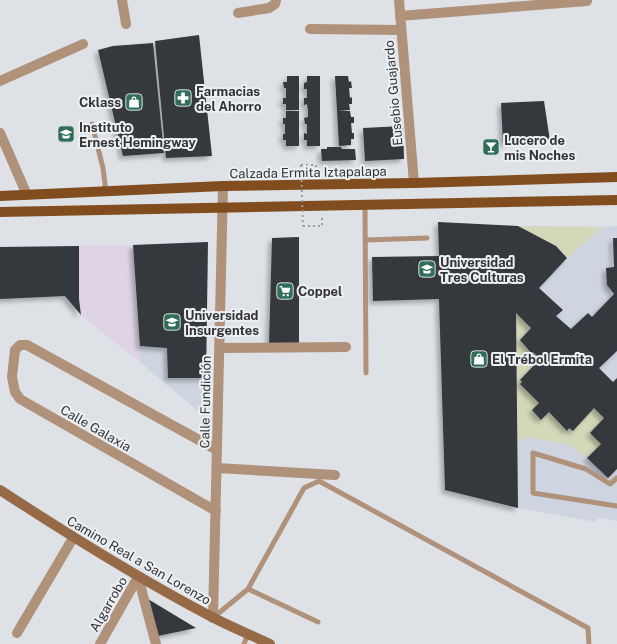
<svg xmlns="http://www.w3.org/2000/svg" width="617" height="644" viewBox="0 0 617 644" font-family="'Public Sans',sans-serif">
<defs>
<filter id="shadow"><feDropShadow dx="-3.5" dy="3.5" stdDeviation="2" flood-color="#0004"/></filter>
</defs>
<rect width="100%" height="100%" fill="#dee2e7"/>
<!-- commercial -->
<path fill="#dfd3e6" d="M133,245L140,362L81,315L65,296L0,299V247Z"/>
<!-- built -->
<path fill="#ced5e0" d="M518,226L602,227L617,226V521L597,517L596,522L518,508L515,294Z
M208,242L205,417L140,362L133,245Z"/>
<!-- green -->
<path fill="#d2d8b8" d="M518,226L602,227L567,258L556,246Z
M516,313L531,328L520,340L532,354L533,352L540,359L520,380L539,403L532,411L541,420L549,412L567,431L569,428L573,431L594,408L604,418L590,433L601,444L587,458L569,445L527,437L517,442Z"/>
<!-- building -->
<path fill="#36393d" filter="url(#shadow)" d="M199,35L212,156L166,158L155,41Z
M153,43L164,153L123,156L98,50L113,46Z
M287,76H299V110H286V104H283V98H286V88H284L283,82H287Z
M307,76H320V146H307V140H304V133L307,134V124H305L304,118L308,117V111L307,104L304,105V98H307V89H304V83L307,82Z
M335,76H348L349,82L351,81L352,88H349L350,98L352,97V104H349L350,110L337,111Z
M544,101L550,141L541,137L516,138L503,144L501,103Z
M286,111H299V146H286V140H283V134H285V124H283V118H286Z
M337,111H350L351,117H354V123H351L352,133H354V139H351V145L339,146Z
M403,126L404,159L365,161L363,128Z
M327,147H341L342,149H355L356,160L322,161L321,149H327Z
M438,222L518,226L556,246L567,258L539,288L563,310L556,316L571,329L588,313L592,317L614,294L607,285L606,268L614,267L613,238H617V351L599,368L613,382L617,378V469L608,478L587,458L601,444L590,433L604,418L594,408L573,431L569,428L567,431L549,412L541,420L532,410L539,403L520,384L522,382L520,380L540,359L533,352L532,354L520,340L531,328L516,313L518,508L445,490L439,299L373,301L372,257L439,256Z
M299,237V344L269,345L272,238Z
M208,242L206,378H168L167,348L140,346L133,245Z
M79,246V299L81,315L65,296L0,299V247Z
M148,599L196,628L158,636Z"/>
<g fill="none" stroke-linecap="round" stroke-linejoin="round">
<!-- path -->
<path stroke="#9a9da1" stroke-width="2" stroke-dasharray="2 3" stroke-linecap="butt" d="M301,165H316V175
M303,226H322V216"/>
<!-- service -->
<path stroke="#b0917a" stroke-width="5" d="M92,124L103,168L106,192
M365,204L366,373
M366,240L427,238
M617,478L610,484L586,469L533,453V493L617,506
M248,589L318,622
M214,617L248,589L304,488L319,481L588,628L589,644
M244,644L248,634"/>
<!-- minor -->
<path stroke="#b0917a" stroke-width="10" d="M122,0L126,24
M399,0L414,183
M238,13L269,8L275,4L276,0
M400,16L587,1
M310,29L401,30
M0,81L83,44
M0,133L27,195
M219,348L346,347
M217,468L335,475
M216,511L20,399L15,392L12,377L15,350L20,345H27L217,450
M138,577L156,644
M213,618L223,186
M17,633L73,538
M100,644L138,577"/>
<!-- secondary -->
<path stroke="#966a47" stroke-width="10" d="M0,490C69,535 139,579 212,617C231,627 251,635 270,644"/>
<!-- primary -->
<path stroke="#824d1e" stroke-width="10" d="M0,196L223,186L414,183L617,177
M0,212L617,200"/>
<!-- path-bridge -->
<path stroke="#9a9da1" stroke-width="2" stroke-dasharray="2 3" stroke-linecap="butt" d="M301,165L303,226"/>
</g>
<!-- icons -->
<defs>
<symbol id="pharmacy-square" viewBox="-11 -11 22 22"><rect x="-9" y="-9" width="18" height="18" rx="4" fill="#316e59" stroke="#eceff4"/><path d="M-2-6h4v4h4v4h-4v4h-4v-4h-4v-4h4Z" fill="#fff"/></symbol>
<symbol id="shop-square" viewBox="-11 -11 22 22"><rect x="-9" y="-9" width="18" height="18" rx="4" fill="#316e59" stroke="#eceff4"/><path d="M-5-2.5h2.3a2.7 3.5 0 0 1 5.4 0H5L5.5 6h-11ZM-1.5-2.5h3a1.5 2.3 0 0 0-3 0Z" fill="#fff"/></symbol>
<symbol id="school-square" viewBox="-11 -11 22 22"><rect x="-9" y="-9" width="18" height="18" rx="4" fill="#316e59" stroke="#eceff4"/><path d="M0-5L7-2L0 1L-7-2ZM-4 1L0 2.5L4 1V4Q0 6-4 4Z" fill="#fff"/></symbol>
<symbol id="bar-square" viewBox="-11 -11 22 22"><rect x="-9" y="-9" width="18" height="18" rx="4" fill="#316e59" stroke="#eceff4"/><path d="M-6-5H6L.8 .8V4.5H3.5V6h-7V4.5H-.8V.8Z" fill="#fff"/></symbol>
<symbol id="university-square" viewBox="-11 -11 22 22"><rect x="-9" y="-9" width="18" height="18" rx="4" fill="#316e59" stroke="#eceff4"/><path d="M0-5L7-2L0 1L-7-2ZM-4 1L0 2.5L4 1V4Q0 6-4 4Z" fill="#fff"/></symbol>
<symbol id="supermarket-square" viewBox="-11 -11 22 22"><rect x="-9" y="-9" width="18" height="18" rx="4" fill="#316e59" stroke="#eceff4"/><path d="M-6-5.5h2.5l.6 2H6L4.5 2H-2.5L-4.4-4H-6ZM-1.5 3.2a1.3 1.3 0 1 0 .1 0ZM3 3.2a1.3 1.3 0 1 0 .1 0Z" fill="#fff"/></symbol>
</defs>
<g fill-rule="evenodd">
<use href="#pharmacy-square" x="173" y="88" width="20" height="20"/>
<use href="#shop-square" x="124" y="92" width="20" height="20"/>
<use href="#school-square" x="56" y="124" width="20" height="20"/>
<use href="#bar-square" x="481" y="137" width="20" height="20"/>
<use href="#university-square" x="417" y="259" width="20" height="20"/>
<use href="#supermarket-square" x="275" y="281" width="20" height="20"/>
<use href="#university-square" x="162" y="312" width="20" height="20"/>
<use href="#shop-square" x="469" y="349" width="20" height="20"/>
</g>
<g text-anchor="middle" stroke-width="4" stroke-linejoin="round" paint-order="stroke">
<!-- poi labels -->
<g font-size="13" font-weight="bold" fill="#323335" stroke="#eceff4" text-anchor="start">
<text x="196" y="96">Farmacias<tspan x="196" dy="15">del Ahorro</tspan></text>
<text x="121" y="107" text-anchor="end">Cklass</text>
<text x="79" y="132">Instituto<tspan x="79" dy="15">Ernest Hemingway</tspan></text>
<text x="504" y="145">Lucero de<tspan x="504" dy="15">mis Noches</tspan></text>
<text x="440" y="267">Universidad<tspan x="440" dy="15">Tres Culturas</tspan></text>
<text x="298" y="296">Coppel</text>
<text x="185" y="320">Universidad<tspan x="185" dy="15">Insurgentes</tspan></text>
<text x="492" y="364">El Trébol Ermita</text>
</g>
<!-- street labels -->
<g font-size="13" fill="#323335" stroke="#eceff4">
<text transform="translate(393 93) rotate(-95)" y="5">Eusebio Guajardo</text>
<text transform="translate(308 172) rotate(-1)" y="5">Calzada Ermita Iztapalapa</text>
<text transform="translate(205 402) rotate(-89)" y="5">Calle Fundición</text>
<text transform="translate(96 428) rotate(30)" y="5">Calle Galaxia</text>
<text transform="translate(139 560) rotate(30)" y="5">Camino Real a San Lorenzo</text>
<text transform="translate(108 604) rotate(-60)" y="5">Algarrobo</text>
</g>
</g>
</svg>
